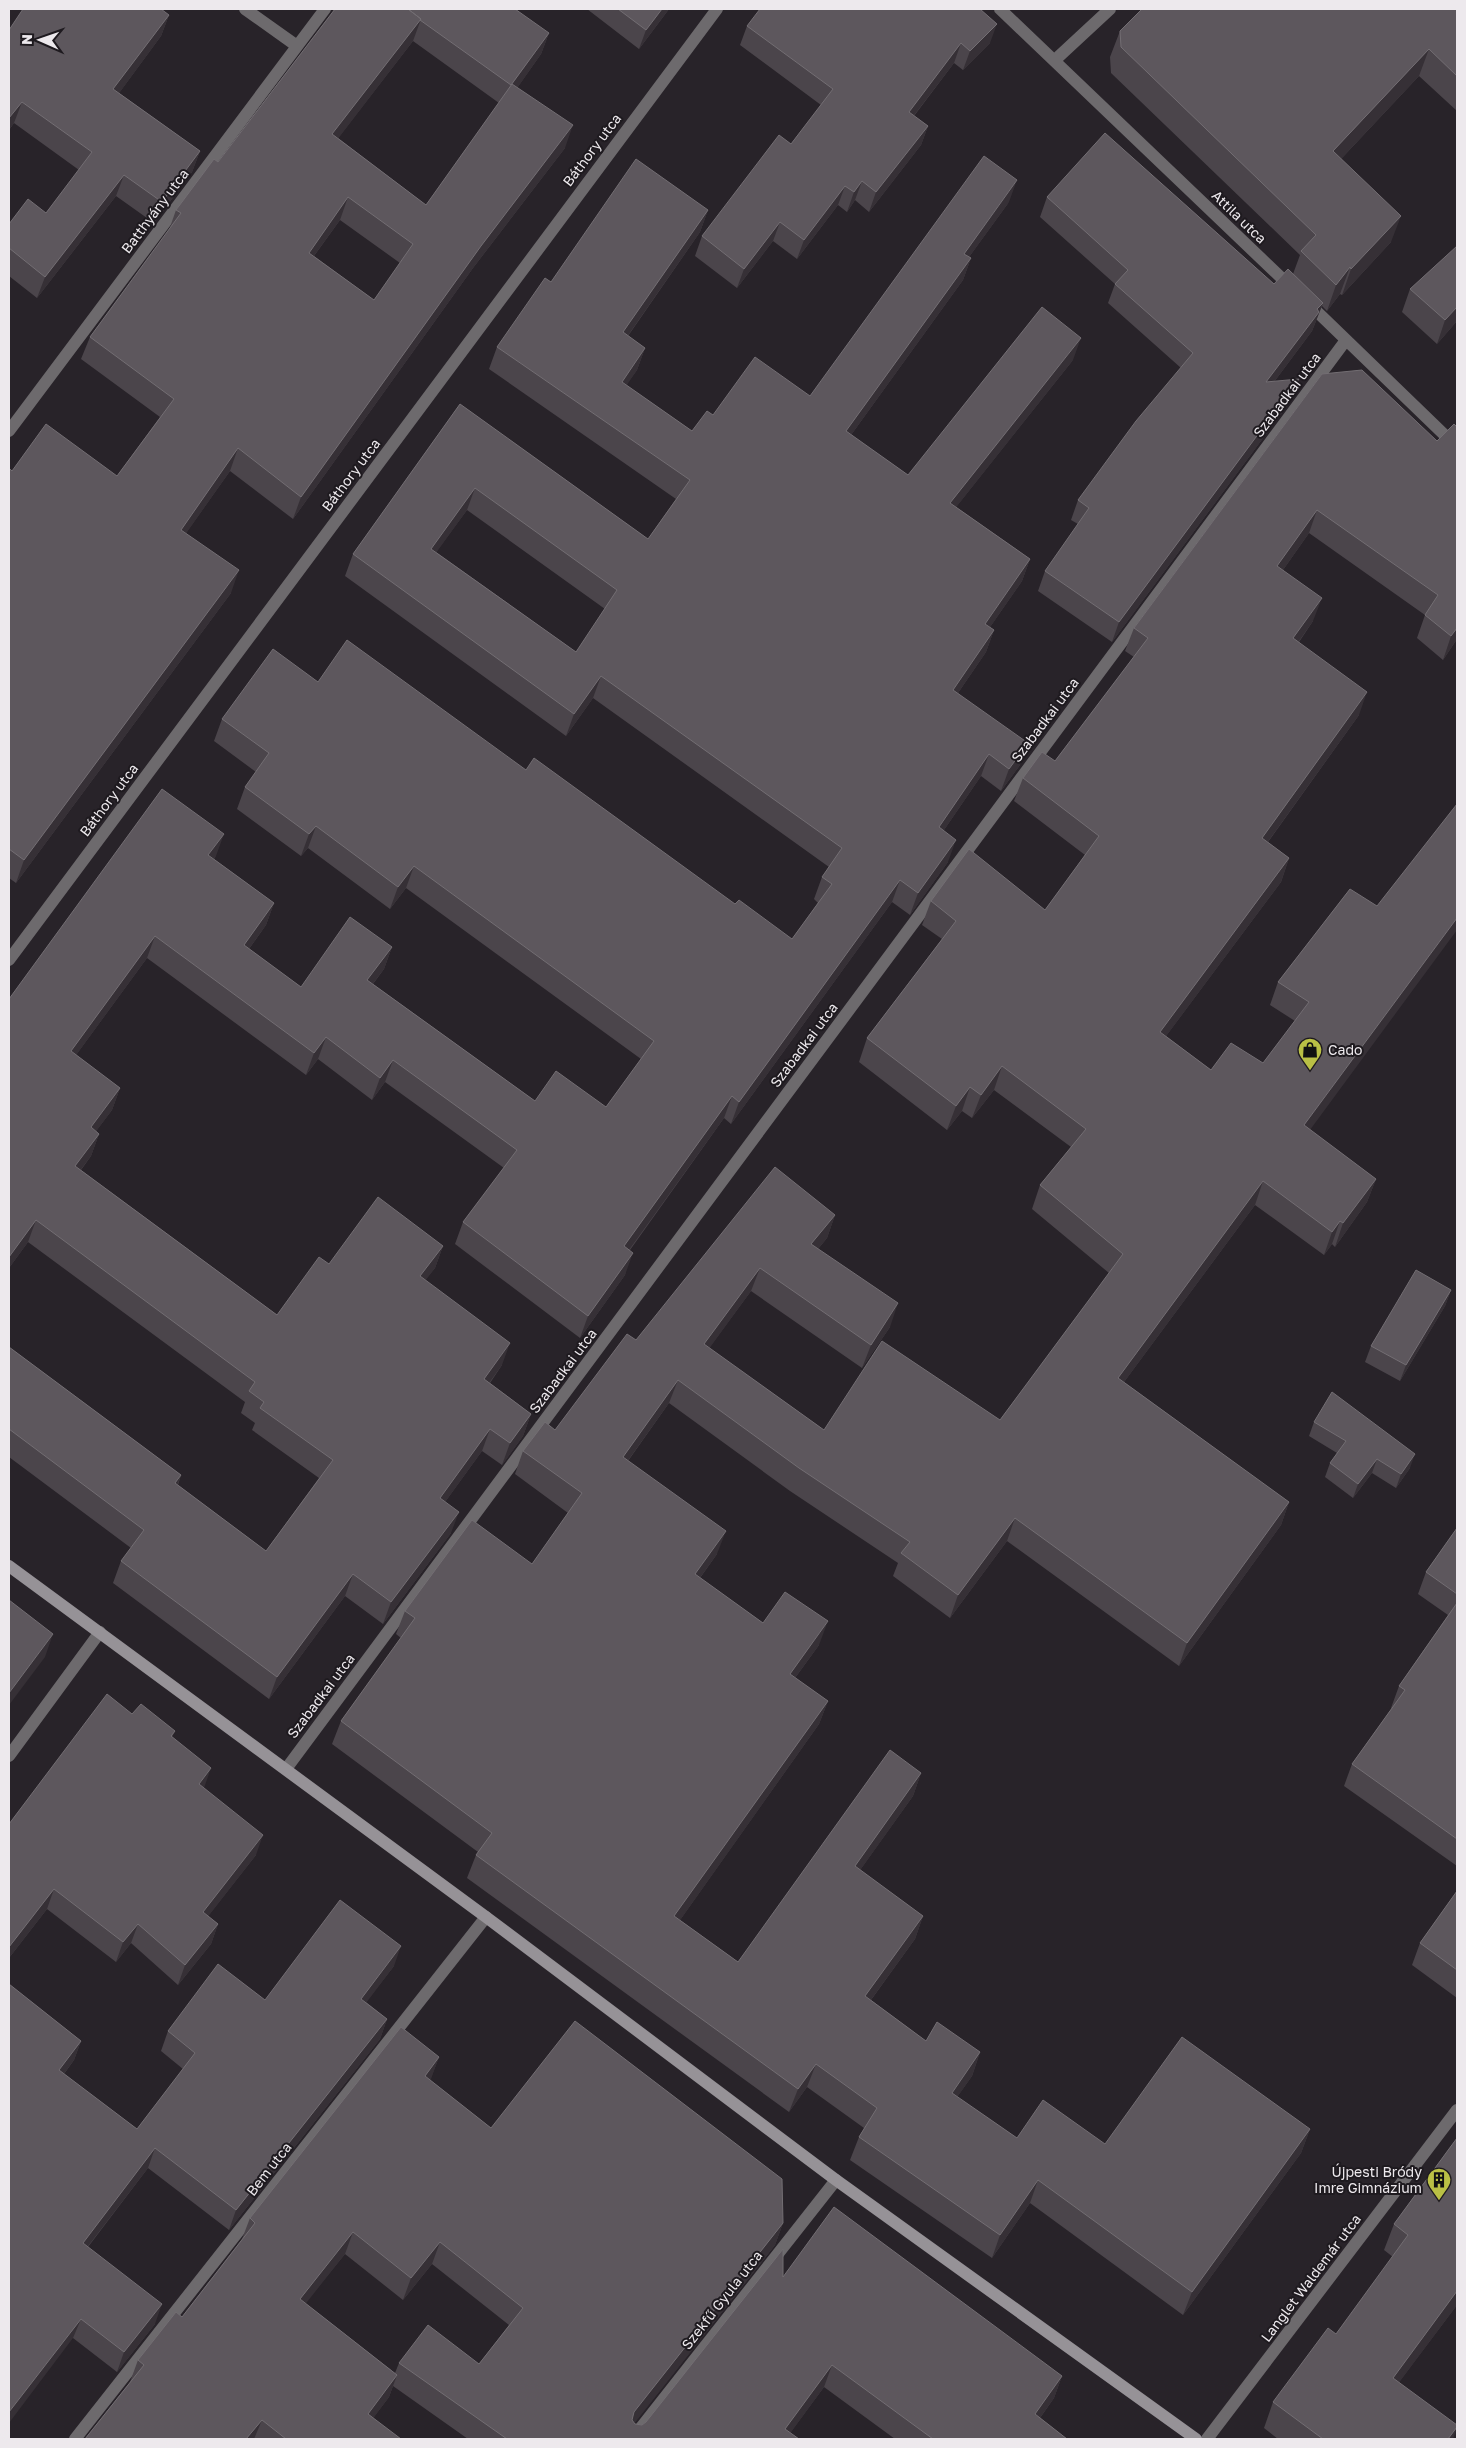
<svg xmlns="http://www.w3.org/2000/svg" width="1466" height="2448" viewBox="0 0 1466 2448" font-family="'Golos Text',sans-serif">
<rect width="100%" height="100%" fill="#282329"/>
<g fill="none" stroke-linecap="round" stroke-linejoin="round">
<!-- street -->
<path stroke="#6d6a6d" stroke-width="12" d="M245,9L297,46
M1000,9L1293,289
M1055,60L1110,9
M1308,303L1457,447
M9,431L325,9
M9,960L717,9
M9,1756L100,1632
M286,1769L1346,340
M75,2439L486,1917
M632,2439L836,2180
M1207,2439L1457,2110"/>
<!-- secondary -->
<path stroke="#969297" stroke-width="12" d="M9,1566L486,1917L836,2180L1196,2439"/>
</g>
<!-- wall -->
<path fill="#4b454b" fill-rule="evenodd" d="M335,9L549,33L541,54L517,88L565,148L473,268L293,519L230,471L186,533L231,593L16,883L9,878V468L12,471L117,476L160,417L81,359L90,337L169,230L176,210L218,162ZM413,41L499,103L426,205L338,138ZM340,220L400,263L374,300L314,256Z
M587,9H669L639,49Z
M1457,9V111L1419,76L1341,159L1391,242L1342,295L1340,294L1327,311L1322,306L1312,331L1274,382L1292,399L1112,642L1038,591L1045,571L1078,524L1071,520L1078,500L1181,368L1108,303L1115,284L1040,217L1047,197L1274,284L1293,274L1300,255L1111,73L1110,57L1120,31Z
M169,15L161,36L119,93L200,151L192,172L154,223L116,196L37,298L9,276V224L46,213L79,170L14,123L9,130V30Z
M747,26L990,43L963,70L954,63L914,116L928,126L921,145L869,212L855,200L847,212L838,205L797,259L773,241L737,288L695,256L702,236L791,144L821,105L740,45Z
M1009,202L969,257L971,258L963,280L851,435L908,475L1073,360L956,507L1030,559L1022,581L990,627L994,630L986,652L958,693L1020,765L1001,791L981,776L944,830L948,862L910,915L892,902L731,1124L724,1118L630,1250L625,1275L580,1338L455,1244L463,1222L504,1168L385,1082L372,1100L318,1059L306,1075L147,958L76,1055L120,1088L112,1110L96,1131L99,1134L91,1156L81,1170L277,1315L329,1264L443,1246L435,1268L425,1280L502,1365L490,1383L531,1414L523,1436L502,1465L482,1451L445,1502L451,1533L383,1624L345,1596L269,1699L113,1583L121,1561L131,1548L9,1457V1347L181,1475L178,1485L266,1551L319,1478L252,1430L255,1423L241,1413L245,1402L28,1242L9,1268V999L216,856L214,859L274,903L266,925L249,949L301,987L392,947L384,969L373,984L535,1101L606,1107L641,1059L406,888L390,909L308,848L301,856L237,809L245,787L256,772L214,741L222,719L318,682L526,770L735,904L792,939L818,903L814,899L822,877L829,867L593,698L566,736L345,576L353,554L460,404L648,539L676,499L489,369L497,347L551,282L708,210L700,232L628,336L645,348L637,370L626,385L692,431L713,415L810,396ZM467,510L605,609L576,652L436,552Z
M1410,289L1457,321L1437,344L1402,312Z
M1322,374L1437,441L1457,427V639L1443,660L1417,638L1425,615L1309,533L1283,570L1313,621L1299,642L1359,715L1268,842L1289,858L1281,882L1166,1036L1211,1070L1263,1063L1295,1021L1270,1005L1278,982L1350,889L1310,1130L1376,1179L1367,1202L1335,1247L1332,1244L1324,1255L1255,1205L1124,1382L1289,1502L1281,1525L1179,1666L1007,1541L950,1618L893,1576L898,1563L790,1491L669,1403L628,1461L717,1554L700,1578L763,1623L819,1645L795,1678L828,1701L819,1724L680,1920L738,1962L921,1773L913,1796L860,1870L923,1916L915,1939L871,2000L926,2041L980,2052L972,2076L957,2097L1017,2138L1105,2144L1310,2129L1301,2153L1183,2315L1030,2203L992,2258L850,2160L859,2137L864,2128L807,2087L789,2112L467,1878L476,1855L478,1852L332,1744L341,1721L401,1638L396,1634L405,1611L532,1564L568,1513L515,1474L523,1451L555,1430L636,1340L835,1215L827,1238L818,1249L890,1327L862,1368L751,1291L709,1348L824,1430L1000,1420L1109,1273L1032,1209L1040,1185L1071,1147L994,1090L972,1118L962,1111L947,1130L859,1062L867,1038L942,939L922,925L931,901L1045,910L1085,855L1014,801L1023,778L1055,761L1134,657L1125,651L1134,628Z
M1451,1290L1445,1306L1400,1381L1365,1362L1371,1346Z
M1314,1422L1410,1468L1396,1488L1372,1473L1353,1498L1325,1477L1330,1463L1337,1453L1309,1436Z
M1457,1528V1866L1344,1786L1352,1764L1392,1708H1391L1399,1686L1448,1615L1418,1594L1426,1572Z
M132,1714L175,1731L172,1737L204,1788L256,1855L208,1916L218,1924L211,1944L178,1985L131,1943L116,1962L47,1909L9,1958V1824Z
M1457,1891V1998L1412,1965L1420,1943Z
M394,1966L366,2002L387,2019L380,2039L229,2230L148,2168L88,2247L155,2324L117,2372L73,2338L9,1984L81,2041L74,2060L64,2074L137,2129L183,2069L161,2051L168,2031L265,2000Z
M439,2057L430,2080L491,2128L783,2223L775,2245L634,2423L635,2424L642,2425L646,2422L783,2277L1062,2376L1054,2398L1040,2418L1067,2439H895L824,2387L790,2433L799,2439H468L393,2386L389,2397L373,2418L401,2439H85L130,2382L138,2360L182,2317L242,2239L250,2218ZM345,2254L403,2300L432,2264L509,2325L479,2364L399,2363L395,2373L305,2303Z
M1457,2138V2305L1399,2382L1453,2439H1278L1264,2428L1273,2402L1336,2334L1393,2257L1384,2250L1394,2224Z"/>
<!-- shaded-wall -->
<path fill="#363036" d="M662,9H669L639,49L646,30Z
M169,15L161,36L106,111L113,89Z
M421,19L413,41L324,157L332,134Z
M997,24L990,43L963,70L970,51Z
M549,33L541,54L504,107L511,86Z
M961,43L954,63L902,131L909,112Z
M1429,49L1419,76L1324,177L1333,151Z
M22,102L14,123L9,130V118Z
M573,125L565,148L473,268L293,519L301,497L481,246Z
M928,126L921,145L869,212L876,192Z
M200,151L192,172L154,223L162,202Z
M124,175L116,196L37,298L45,277Z
M1017,180L1009,202L956,275L964,254Z
M862,181L855,200L847,212L854,192Z
M845,186L838,205L797,259L804,240Z
M348,197L340,220L300,275L309,253Z
M708,210L700,232L615,354L623,332Z
M1401,216L1391,242L1342,295L1351,269Z
M780,222L773,241L737,288L744,269Z
M971,258L963,280L838,453L846,431Z
M1350,267L1340,294L1327,311L1336,285Z
M1323,303L1312,331L1259,402L1266,382L1317,309Z
M1457,307V321L1437,344L1445,320Z
M1081,338L1073,360L942,525L950,503Z
M645,348L637,370L614,404L622,382Z
M1299,379L1292,399L1112,642L1119,622Z
M238,448L230,471L173,552L181,530Z
M475,488L467,510L423,571L431,549Z
M1317,510L1309,533L1269,590L1277,566Z
M1030,559L1022,581L977,646L985,624Z
M239,570L231,593L16,883L24,860Z
M1322,598L1313,621L1285,661L1293,638Z
M1457,628V639L1443,660L1451,636Z
M994,630L986,652L945,712L953,690Z
M601,676L593,698L566,736L574,714Z
M1367,692L1359,715L1254,861L1262,838Z
M1028,743L1020,765L1001,791L1009,769Z
M989,754L981,776L931,849L939,827Z
M316,826L308,848L301,856L309,834Z
M224,834L216,856L200,876L208,855Z
M956,840L948,862L910,915L918,893Z
M1289,858L1281,882L1152,1055L1160,1032Z
M414,866L406,888L390,909L398,887Z
M900,880L892,902L731,1124L739,1102Z
M274,903L266,925L236,967L244,945Z
M1457,918V930L1296,1149L1304,1125Z
M155,936L147,958L63,1073L71,1051Z
M392,947L384,969L359,1002L367,980Z
M326,1037L318,1059L306,1075L314,1053Z
M393,1060L385,1082L372,1100L380,1078Z
M1002,1066L994,1090L972,1118L981,1095Z
M970,1087L962,1111L947,1130L956,1106Z
M120,1088L112,1110L83,1149L91,1127Z
M732,1096L724,1118L616,1268L624,1246Z
M99,1134L91,1156L67,1188L75,1166Z
M1376,1179L1367,1202L1335,1247L1343,1223Z
M1263,1181L1255,1205L1110,1401L1118,1378Z
M835,1215L827,1238L803,1267L811,1244Z
M36,1220L28,1242L9,1268V1257Z
M1340,1221L1332,1244L1324,1255L1332,1232Z
M443,1246L435,1268L412,1298L420,1276Z
M633,1253L625,1275L580,1338L588,1316Z
M760,1268L751,1291L695,1368L704,1344Z
M1451,1290L1445,1306L1400,1381L1406,1365Z
M898,1303L890,1327L862,1368L871,1345Z
M510,1343L502,1365L476,1401L484,1379Z
M678,1380L669,1403L614,1480L623,1457Z
M531,1414L523,1436L502,1465L510,1443Z
M490,1429L482,1451L432,1520L440,1498Z
M1415,1454L1410,1468L1396,1488L1401,1474Z
M1377,1459L1372,1473L1353,1498L1358,1484Z
M181,1475L173,1497L175,1483Z
M1289,1502L1281,1525L1179,1666L1187,1643Z
M459,1512L451,1533L383,1624L391,1602Z
M1015,1518L1007,1541L950,1618L958,1595Z
M726,1531L717,1554L686,1597L695,1574Z
M353,1574L345,1596L269,1699L277,1677Z
M828,1621L819,1645L781,1697L790,1674Z
M53,1634L45,1657L9,1705V1693Z
M828,1701L819,1724L666,1940L674,1916Z
M211,1768L204,1788L199,1784Z
M921,1773L913,1796L846,1890L855,1866Z
M263,1835L256,1855L196,1932L203,1912Z
M54,1889L47,1909L9,1958V1947Z
M923,1916L915,1939L857,2019L865,1996Z
M138,1924L131,1943L116,1962L123,1942Z
M218,1924L211,1944L178,1985L185,1965Z
M401,1946L394,1966L354,2019L361,1999Z
M387,2019L380,2039L229,2230L236,2210Z
M81,2041L74,2060L52,2090L59,2070Z
M980,2052L972,2076L944,2116L952,2093Z
M439,2057L431,2079L417,2097L425,2076Z
M816,2064L807,2087L789,2112L798,2089Z
M1310,2129L1301,2153L1183,2315L1192,2292Z
M155,2148L148,2168L75,2263L83,2243Z
M1038,2180L1030,2203L992,2258L1000,2235Z
M783,2223L775,2245L626,2434L634,2412Z
M353,2232L345,2254L292,2321L300,2299Z
M440,2242L432,2264L403,2300L411,2278Z
M1457,2291V2305L1383,2404L1393,2378Z
M162,2304L155,2324L117,2372L124,2352Z
M81,2319L73,2338L9,2423V2412Z
M832,2365L824,2387L786,2439L785,2429Z
M397,2375L389,2397L360,2436L368,2414Z
M1062,2376L1054,2398L1027,2436L1035,2414Z
M262,2420L254,2439H246Z
M1457,2427L1453,2439H1448Z"/>
<!-- building -->
<path fill="#5d575d" stroke="#736e73" fill-rule="evenodd" d="M23,9H161L169,15L113,89L200,151L162,202L124,175L45,277L9,248V224L28,199L46,213L92,152L22,102L9,118V30Z
M335,9H408L421,19L332,134L426,205L512,84L573,125L481,246L301,497L238,448L181,530L239,570L24,860L9,849V468L12,471L46,424L117,476L174,399L90,337L181,213L176,210L214,159L218,162ZM348,197L413,244L374,300L309,253Z
M408,9H515L549,33L511,85L420,20L421,19Z
M618,9H662L646,30Z
M760,9H980L997,24L970,51L961,43L909,112L928,126L876,192L862,181L854,192L845,186L804,240L780,222L744,269L702,236L779,135L791,144L833,89L747,26Z
M1142,9H1457V76L1429,49L1333,151L1401,216L1351,269L1350,267L1336,285L1301,251L1316,235L1121,47L1120,31Z
M1105,133L1274,284L1288,269L1323,303L1317,309L1319,312L1266,382L1299,379L1119,622L1045,571L1089,508L1078,500L1136,421L1193,353L1115,284L1128,270L1047,197Z
M984,156L1017,180L964,254L971,258L846,431L908,475L1042,307L1081,338L950,503L1030,559L985,624L994,630L953,690L1028,743L1009,769L989,754L939,827L956,840L918,893L900,880L739,1102L732,1096L624,1246L633,1253L588,1316L463,1222L517,1150L393,1060L380,1078L326,1037L314,1053L155,936L71,1051L120,1088L91,1127L99,1134L75,1166L277,1315L319,1257L329,1264L378,1197L443,1246L420,1276L510,1343L484,1379L531,1414L510,1443L490,1429L440,1498L459,1512L391,1602L353,1574L277,1677L121,1561L144,1530L9,1429V1347L181,1475L175,1483L266,1551L333,1460L260,1408L264,1402L249,1391L255,1382L36,1220L9,1257V999L162,789L224,834L208,855L274,903L244,945L301,987L350,917L392,947L367,980L535,1101L556,1071L606,1107L654,1041L414,866L398,887L316,826L309,834L245,787L269,753L222,719L273,649L318,682L347,640L526,770L534,758L735,904L739,900L792,939L832,884L822,877L842,848L601,676L574,714L353,554L460,404L648,539L690,480L497,347L545,278L551,282L636,159L708,210L623,332L645,348L622,382L692,431L707,411L713,415L755,357L810,396ZM475,488L617,590L576,652L431,549Z
M1457,246V307L1445,320L1410,289Z
M1362,370L1437,441L1454,424L1457,427V628L1451,636L1425,615L1438,595L1317,510L1277,566L1322,598L1293,638L1367,692L1262,838L1289,858L1160,1032L1211,1070L1231,1043L1263,1063L1309,1002L1278,982L1350,889L1377,906L1457,804V918L1304,1125L1376,1179L1343,1223L1340,1221L1332,1232L1263,1181L1118,1378L1289,1502L1187,1643L1015,1518L958,1595L901,1553L910,1542L799,1468L678,1380L623,1457L726,1531L695,1574L763,1623L785,1592L828,1621L790,1674L828,1701L674,1916L738,1962L890,1750L921,1773L855,1866L923,1916L865,1996L926,2041L937,2022L980,2052L952,2093L1017,2138L1043,2100L1105,2144L1182,2037L1310,2129L1192,2292L1038,2180L1000,2235L859,2137L877,2108L816,2064L798,2089L476,1855L492,1833L341,1721L415,1618L405,1611L472,1520L532,1564L582,1493L523,1451L545,1422L555,1430L627,1334L636,1340L775,1167L835,1215L811,1244L898,1303L871,1345L760,1268L704,1344L824,1430L882,1341L1000,1420L1123,1254L1040,1185L1086,1129L1002,1066L981,1095L970,1087L956,1106L867,1038L956,921L931,901L969,849L1045,910L1099,836L1023,778L1042,752L1055,761L1148,638L1134,628L1322,374Z
M1416,1270L1451,1290L1406,1365L1371,1346Z
M1332,1392L1415,1454L1401,1474L1377,1459L1358,1484L1330,1463L1346,1441L1314,1422Z
M1457,1528V1594L1426,1572Z
M9,1600L53,1634L9,1693Z
M1457,1603V1839L1352,1764L1405,1690L1399,1686Z
M107,1694L132,1714L141,1704L175,1731L171,1736L211,1768L199,1784L263,1835L203,1912L218,1924L185,1965L138,1924L123,1942L54,1889L9,1947V1824Z
M1457,1891V1970L1420,1943Z
M340,1900L401,1946L361,1999L387,2019L236,2210L155,2148L83,2243L162,2304L124,2352L81,2319L9,2412V1984L81,2041L59,2070L137,2129L195,2053L168,2031L218,1964L265,2000Z
M575,2021L782,2179L783,2223L634,2412L632,2420L635,2424L642,2425L646,2422L783,2249V2277L834,2207L1062,2376L1035,2414L1067,2439H933L832,2365L785,2429L799,2439H507L399,2363L428,2325L479,2364L523,2308L440,2242L411,2278L353,2232L300,2299L397,2375L368,2414L401,2439H286L262,2420L246,2439H85L144,2365L138,2360L176,2312L182,2317L255,2223L250,2218L401,2027L439,2057L425,2076L491,2128Z
M1457,2138V2291L1393,2378L1457,2425V2427L1448,2439H1323L1273,2402L1328,2328L1336,2334L1408,2235L1394,2224Z"/>
<!-- icons -->
<defs>
<symbol id="shop-pin" viewBox="-11 -11 22 30"><path d="M0 17L-7.5 6A9.5 9.5 0 1 1 7.5 6Z" fill="#bac045" stroke="#1e1a1f"/><path d="M-5-2.5h2.3a2.7 3.5 0 0 1 5.4 0H5L5.5 6h-11ZM-1.5-2.5h3a1.5 2.3 0 0 0-3 0Z" fill="#111"/></symbol>
<symbol id="building-pin" viewBox="-11 -11 22 30"><path d="M0 17L-7.5 6A9.5 9.5 0 1 1 7.5 6Z" fill="#bac045" stroke="#1e1a1f"/><path d="M-4-6H4V6H1V3H-1V6H-4ZM-2.5-4.3h1.7v1.8h-1.7ZM.8-4.3h1.7v1.8H.8ZM-2.5-1h1.7V.8h-1.7ZM.8-1h1.7V.8H.8Z" fill="#111"/></symbol>
</defs>
<g fill-rule="evenodd">
<use href="#shop-pin" x="1296" y="1036" width="28" height="38"/>
<use href="#building-pin" x="1425" y="2166" width="28" height="38"/>
</g>
<g text-anchor="middle" stroke-width="4" stroke-linejoin="round" paint-order="stroke">
<!-- street labels -->
<g font-size="14" fill="#ede9ed" stroke="#1e1a1f">
<text transform="translate(592 150) rotate(-53)" y="5">Báthory utca</text>
<text transform="translate(155 211) rotate(-53)" y="5">Batthyány utca</text>
<text transform="translate(1239 217) rotate(44)" y="5">Attila utca</text>
<text transform="translate(1287 395) rotate(-53)" y="5">Szabadkai utca</text>
<text transform="translate(351 475) rotate(-53)" y="5">Báthory utca</text>
<text transform="translate(1045 720) rotate(-53)" y="5">Szabadkai utca</text>
<text transform="translate(109 800) rotate(-53)" y="5">Báthory utca</text>
<text transform="translate(804 1045) rotate(-53)" y="5">Szabadkai utca</text>
<text transform="translate(563 1371) rotate(-53)" y="5">Szabadkai utca</text>
<text transform="translate(321 1696) rotate(-53)" y="5">Szabadkai utca</text>
<text transform="translate(269 2169) rotate(-52)" y="5">Bem utca</text>
<text transform="translate(1311 2278) rotate(-53)" y="5">Langlet Waldemár utca</text>
<text transform="translate(722 2300) rotate(-52)" y="5">Szekfű Gyula utca</text>
</g>
<!-- poi labels -->
<g font-size="14" fill="#ede9ed" stroke="#1e1a1f" text-anchor="start">
<text x="1328" y="1055">Cado</text>
<text x="1422" y="2177" text-anchor="end">Újpesti Bródy<tspan x="1422" dy="16">Imre Gimnázium</tspan></text>
</g>
</g>
<!-- border -->
<rect width="1466" height="2448" fill="none" stroke="#ede9ed" stroke-width="20"/>
<!-- north arrow -->
<g transform="translate(40 40) rotate(272)" stroke="#1e1a1f" stroke-width="4" paint-order="stroke">
<path d="M0-4L9 19L0 12L-9 19Z" fill="#ede9ed"/>
<text y="-8" font-size="14" font-weight="bold" text-anchor="middle" fill="#ede9ed">N</text>
</g>
</svg>
